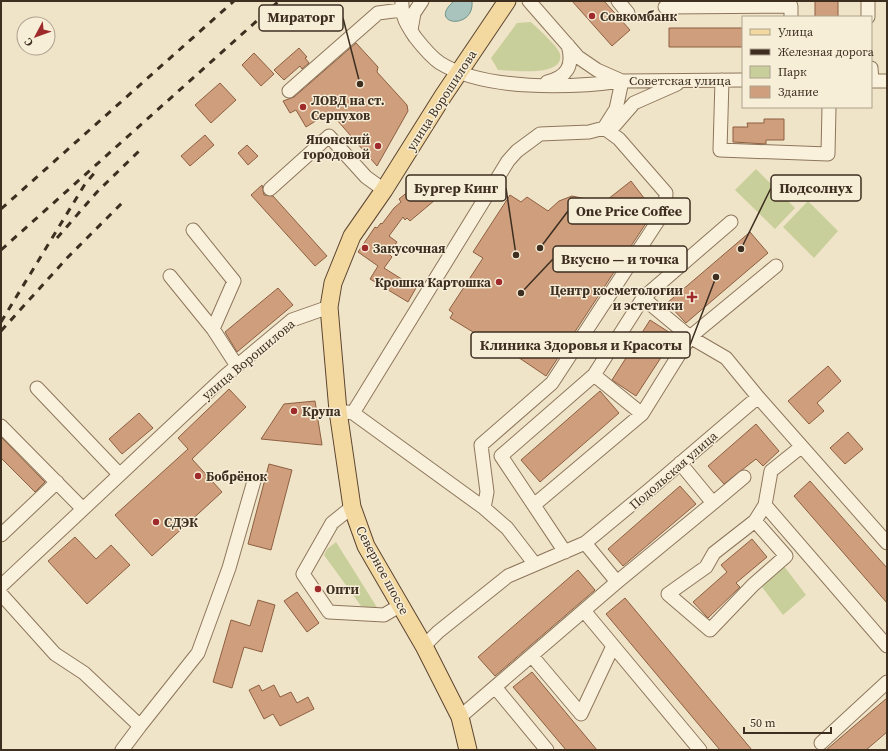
<svg xmlns="http://www.w3.org/2000/svg" width="888" height="751" viewBox="0 0 888 751" font-family="'Source Serif 4',serif">
<rect width="100%" height="100%" fill="#f0e4c8"/>
<!-- green -->
<path fill="#c9cf9b" d="M531,22C538,29 558,46 560,54C565,78 510,70 498,70L491,58L517,23Z
M756,169L795,208L775,229L735,190Z
M808,201L838,231L814,258L783,227Z
M336,542L378,609L361,606L324,555L327,549Z
M784,566L806,595L783,615L762,587Z"/>
<!-- water -->
<path fill="#a9c4bc" stroke="#6f938a" d="M454,1H472C475,31 426,25 454,1Z"/>
<!-- building -->
<path fill="#cf9f7d" stroke="#8d5f41" d="M572,1H604L630,30L612,46Z
M815,1H838V17H815Z
M669,28H743V47H669Z
M356,43L378,67L377,72L407,105L408,111L377,166L330,112L306,127L296,110L290,113L283,101L294,97Z
M299,48L307,57L305,58L309,63L302,69L300,66L284,80L274,70Z
M254,53L274,74L261,86L242,65Z
M220,83L236,100L211,123L195,105Z
M764,119H784V140H766V144L733,142V127H748L747,123H764Z
M205,135L214,145L190,166L181,156Z
M247,145L258,156L248,165L238,153Z
M631,181L654,211L546,376L503,347L501,349L487,339L484,344L471,335L473,332L450,318L453,313L449,310L483,258L473,252L510,195L521,202L527,197L548,211L559,201L572,196L586,199L598,207Z
M420,182L435,200L410,221L407,218L405,220L403,217L389,236L397,242L389,254L392,257L384,268L416,288L408,302L370,279L378,266L358,252L375,227L377,228L381,223L382,224L394,208L401,202L399,199Z
M262,185L264,195L273,196L327,256L315,266L251,195Z
M750,232L768,253L686,323L667,303Z
M278,288L293,305L237,352L225,332Z
M650,320L675,336L636,396L612,380Z
M828,366L841,381L817,403L824,411L809,424L788,401Z
M229,389L246,407L192,459L222,492L152,556L115,515L188,449L178,438Z
M600,391L619,413L540,482L521,460Z
M315,401L322,445L261,439L284,404Z
M139,413L153,428L122,454L109,439Z
M756,424L779,451L763,466L756,459L724,484L708,466Z
M848,432L863,449L845,464L830,448Z
M1,437L45,482L35,492L1,458Z
M269,464L292,470L271,550L248,544Z
M810,481L887,568V603L794,496Z
M680,486L696,504L623,566L608,549Z
M75,537L96,559L111,545L130,565L87,604L48,561Z
M752,539L767,557L736,583L740,587L708,618L693,602L727,572L721,565Z
M578,570L595,590L495,676L478,657Z
M297,592L319,623L307,632L284,601Z
M625,598L752,750H720L606,614Z
M258,600L275,605L262,652L244,647L232,688L213,682L231,620L250,626Z
M532,672L597,750H566L513,687Z
M259,685L262,691L274,685L280,697L291,692L297,703L308,697L314,709L280,726L273,714L264,719L249,690Z
M887,698V732L866,750H826Z"/>
<g fill="none" stroke-linecap="round" stroke-linejoin="round">
<defs>
<path id="minor" d="M402,1C401,16 407,25 415,37C422,46 431,57 440,63C485,91 571,88 622,81
M529,1L578,57L597,70L622,81L743,80
M618,1L628,13
M868,1V17
M665,7L791,6V17
M411,30L414,13L422,1
M871,68L872,81
M722,80L720,150L828,154L829,107
M871,81H887
M547,82C567,77 574,66 568,45
M289,91L378,13L401,10
M614,126L634,103L677,84
M270,189L329,136L366,177L384,190
M193,230L234,281L213,329
M170,276L213,329L237,366
M643,298L690,337L726,358L758,397
M594,375L642,414
M37,388L119,474
M346,412L353,413L484,508L507,528L534,563
M353,413L508,161L517,151L540,134L589,132L604,128L616,109L622,81
M1,426L83,509
M801,447L771,471L765,505L887,646
M713,503L744,477
M534,505L642,414L690,337L776,266
M352,507L332,523L303,574L329,612L384,615L401,605
M484,508L487,492L481,445L552,383L665,210L666,193L619,139L604,128
M755,521L786,556L753,585L710,630L668,594L706,567L714,553L755,521L765,505
M1,535L57,482
M585,543L617,582
M565,552L501,456L594,375L643,298L731,222
M1,586L225,376L292,320L329,307
M1,594L55,654L84,673L140,726L122,750
M585,612L700,750
M424,646L438,632L508,576L585,543L649,490L758,397L887,543
M532,656L581,714L613,646
M495,687L547,750
M460,717L617,582L713,503L680,463
M140,726L198,653L229,568L254,481
M821,743L887,682"/>
<path id="major" d="M468,750L460,717L424,646L366,546L352,507L338,411L329,307L333,283L352,236L384,190L443,96L507,1"/>
</defs>
<!-- minor casing -->
<use href="#minor" stroke="#8d765c" stroke-width="15"/>
<!-- major casing -->
<use href="#major" stroke="#5b4430" stroke-width="19"/>
<!-- minor -->
<use href="#minor" stroke="#faf1dc" stroke-width="13"/>
<!-- major -->
<use href="#major" stroke="#f3d9a0" stroke-width="17"/>
<!-- rail -->
<path stroke="#3d2e20" stroke-width="3" stroke-dasharray="7 7" stroke-linecap="butt" d="M1,209L234,1
M57,238L97,192L139,151
M1,250L279,1
M1,322L85,184L97,170
M1,331L68,257L124,201"/>
</g>
<!-- markers -->
<g fill="#9e2a2b" stroke="#f7eed8" stroke-width="1.5">
<circle cx="592" cy="16" r="4"/>
<circle cx="303" cy="107" r="4"/>
<circle cx="378" cy="146" r="4"/>
<circle cx="365" cy="248" r="4"/>
<circle cx="499" cy="282" r="4"/>
<path d="M690 291h4v4h4v4h-4v4h-4v-4h-4v-4h4z"/>
<circle cx="294" cy="411" r="4"/>
<circle cx="198" cy="476" r="4"/>
<circle cx="156" cy="522" r="4"/>
<circle cx="318" cy="589" r="4"/>
</g>
<g text-anchor="middle" stroke-width="3" stroke-linejoin="round" paint-order="stroke">
<!-- poi labels -->
<g font-size="13" font-weight="bold" fill="#3d2e20" stroke="#f7eed8" text-anchor="start">
<text x="600" y="21">Совкомбанк</text>
<text x="311" y="105">ЛОВД на ст.<tspan x="311" dy="15">Серпухов</tspan></text>
<text x="370" y="144" text-anchor="end">Японский<tspan x="370" dy="15">городовой</tspan></text>
<text x="373" y="253">Закусочная</text>
<text x="491" y="287" text-anchor="end">Крошка Картошка</text>
<text x="683" y="295" text-anchor="end">Центр косметологии<tspan x="683" dy="15">и эстетики</tspan></text>
<text x="302" y="416">Крупа</text>
<text x="206" y="481">Бобрёнок</text>
<text x="164" y="527">СДЭК</text>
<text x="326" y="594">Опти</text>
</g>
<!-- street labels -->
<g font-size="13" fill="#3d2e20" stroke="#f7eed8">
<text x="680" y="85">Советская улица</text>
<text transform="translate(441 100) rotate(-57)" y="5">улица Ворошилова</text>
<text transform="translate(248 359) rotate(-40)" y="5">улица Ворошилова</text>
<text transform="translate(673 470) rotate(-41)" y="5">Подольская улица</text>
<text transform="translate(383 570) rotate(62)" y="5">Северное шоссе</text>
</g>
</g>
<!-- callouts -->
<path fill="none" stroke="#3d2e20" stroke-width="1.5" d="M360 84L343 18M741 249L771 188M516 255L506 188M540 248L568 211M521 293L553 259M716 277L690 345"/>
<g fill="#3d2e20" stroke="#f7eed8" stroke-width="1.5">
<circle cx="360" cy="84" r="4"/>
<circle cx="741" cy="249" r="4"/>
<circle cx="516" cy="255" r="4"/>
<circle cx="540" cy="248" r="4"/>
<circle cx="521" cy="293" r="4"/>
<circle cx="716" cy="277" r="4"/>
</g>
<g fill="#f7eed8" stroke="#3d2e20" stroke-width="1.5">
<rect x="259" y="5" width="84" height="26" rx="4"/>
<rect x="771" y="175" width="90" height="26" rx="4"/>
<rect x="406" y="175" width="100" height="26" rx="4"/>
<rect x="568" y="198" width="122" height="26" rx="4"/>
<rect x="553" y="246" width="134" height="26" rx="4"/>
<rect x="471" y="332" width="219" height="26" rx="4"/>
</g>
<g font-size="14" text-anchor="middle" font-weight="bold" fill="#3d2e20">
<text x="301" y="22">Мираторг</text>
<text x="816" y="193">Подсолнух</text>
<text x="456" y="193">Бургер Кинг</text>
<text x="629" y="216">One Price Coffee</text>
<text x="620" y="264">Вкусно — и точка</text>
<text x="581" y="350">Клиника Здоровья и Красоты</text>
</g>
<!-- border -->
<rect width="888" height="751" fill="none" stroke="#3d2e20" stroke-width="4"/>
<!-- legend -->
<rect x="742" y="16" width="130" height="92" fill="#f7eed8" stroke="#ada18e"/>
<rect x="750" y="29" width="20" height="6" fill="#f3d9a0" stroke="#ada18e"/>
<text x="778" y="36" font-size="12" fill="#3d2e20">Улица</text>
<rect x="750" y="49" width="20" height="6" fill="#3d2e20" stroke="#ada18e"/>
<text x="778" y="56" font-size="12" fill="#3d2e20">Железная дорога</text>
<rect x="750" y="66" width="20" height="12" fill="#c9cf9b" stroke="#ada18e"/>
<text x="778" y="76" font-size="12" fill="#3d2e20">Парк</text>
<rect x="750" y="86" width="20" height="12" fill="#cf9f7d" stroke="#ada18e"/>
<text x="778" y="96" font-size="12" fill="#3d2e20">Здание</text>
<!-- north arrow -->
<g transform="translate(36 36) rotate(229)"><circle r="19" fill="#f7eed8" stroke="#ada18e"/>
<path d="M0-3L7 15L0 10L-7 15Z" fill="#9e2a2b"/>
<text y="-6" font-size="11" font-weight="bold" text-anchor="middle" fill="#3d2e20">С</text>
</g>
<!-- scale -->
<path d="M744 727v6h87v-6" fill="none" stroke="#3d2e20" stroke-width="2"/>
<text x="750" y="727" font-size="12" fill="#3d2e20" stroke="#f7eed8" stroke-width="3" paint-order="stroke">50 m</text>
</svg>
